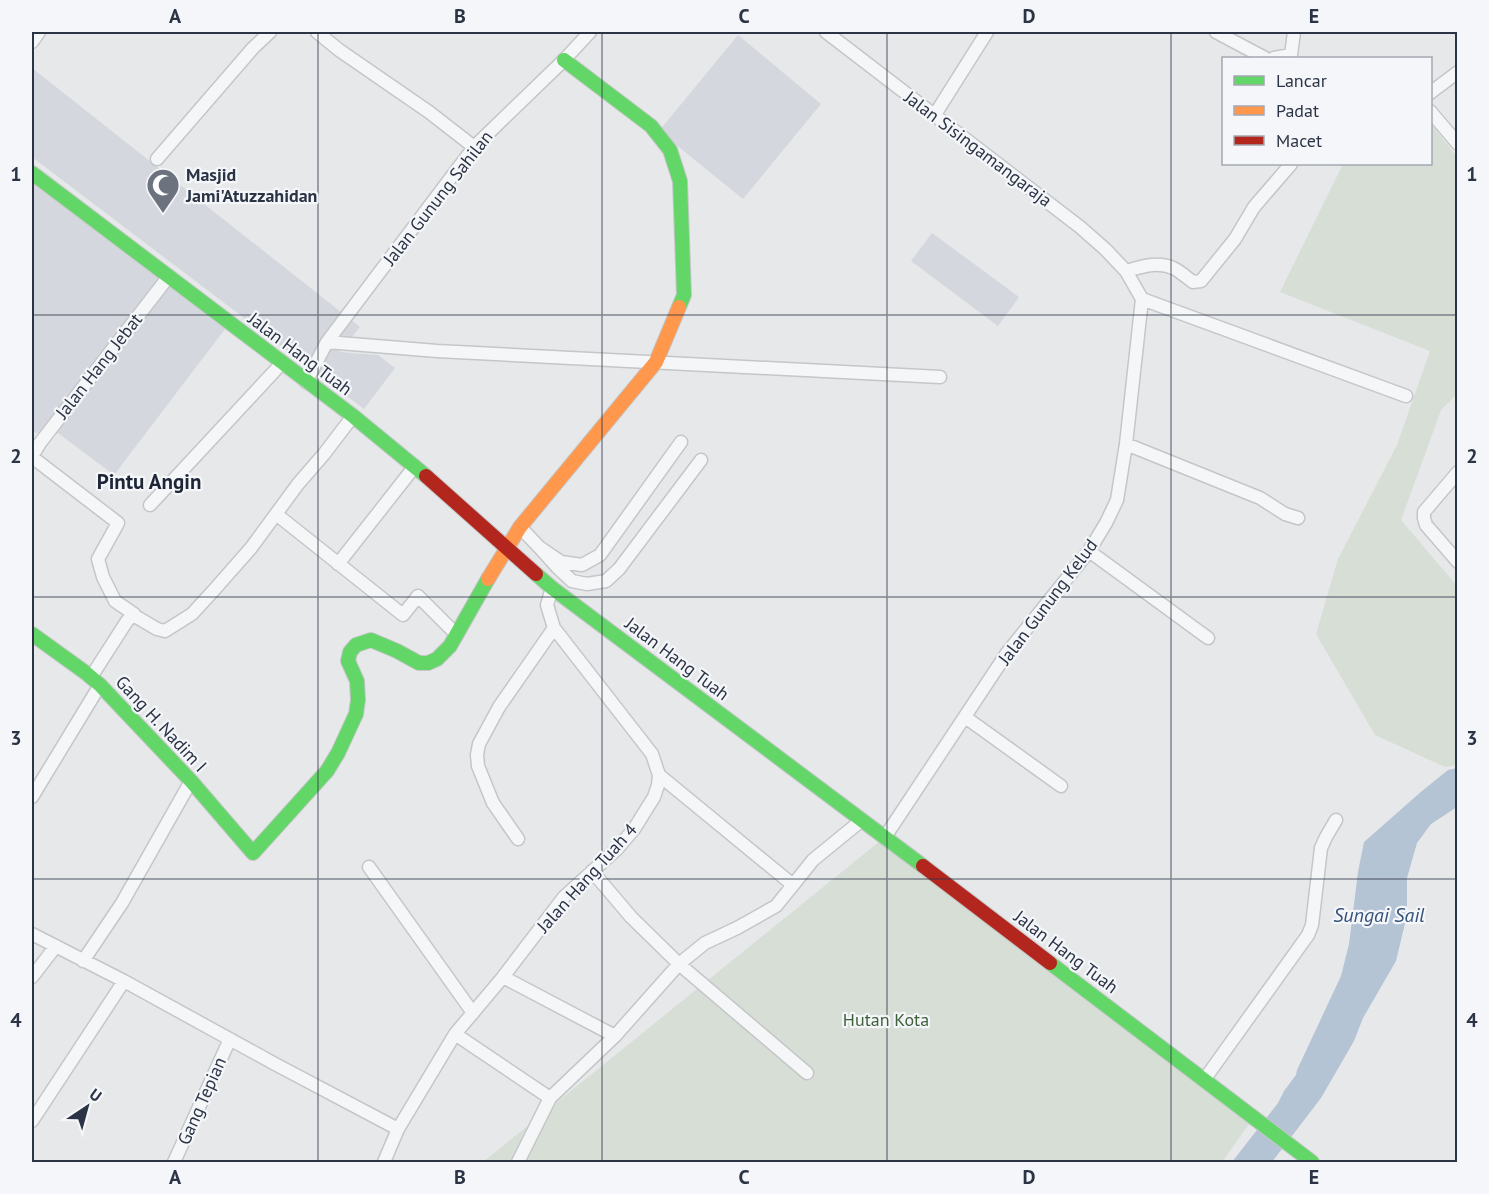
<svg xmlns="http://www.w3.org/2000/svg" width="1489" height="1194" viewBox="0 0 1489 1194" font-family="'PT Sans',sans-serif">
<rect width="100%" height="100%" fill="#e6e8ea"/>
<!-- built -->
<path fill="#d4d7dd" d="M738,35L821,104L743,199L659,131Z
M32,68L360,327L339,352L378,355L395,368L364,409L32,157Z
M32,183L225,329L114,475L58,433H36L32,430Z
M932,233L1019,297L998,326L911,261Z"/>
<!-- green -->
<path fill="#d6ded6" d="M1431,124L1457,157V394L1441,410L1401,520L1457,586V765L1445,767L1375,735L1316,634L1338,559L1397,445L1430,351L1280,292L1343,164H1430Z
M885,837L1249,1124L1222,1162H483Z"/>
<!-- water -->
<path fill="#b4c4d5" d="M1457,768V807L1431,824L1417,843L1407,878V915L1396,961L1363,1018L1354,1041L1321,1098L1272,1162H1232L1278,1103L1284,1091L1296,1075L1297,1070L1341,976L1349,944L1358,872L1364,842L1422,791L1448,770Z"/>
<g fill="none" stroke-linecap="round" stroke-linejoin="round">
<defs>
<path id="street" d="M317,32L339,50L429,112L474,147
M826,32L1080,227L1105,249L1126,271L1142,299L1126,444L1117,500L1106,523L1089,551L1007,653L885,837
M1216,32L1265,58
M32,42L39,32
M1274,58L1291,55L1294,32
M1430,93L1458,72
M1430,111L1458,144
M934,116L987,32
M157,159L253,48L270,32
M1126,271C1141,267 1158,261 1173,268C1180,271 1187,278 1193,282L1201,281L1235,239L1254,207L1291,164
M1142,299L1406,396
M327,342L437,351L940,377
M306,382L327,342L474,147L564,60L590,32
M1126,444L1260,498L1285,514L1298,518
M32,456L40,443L169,276
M32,457L118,523L98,559L103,577L115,601L134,614
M1458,472L1424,512V518L1426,525L1458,562
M150,505L282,363
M276,514L403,615L418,596L457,635
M520,527L539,547L561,562L582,565L600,555L681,442
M539,547L557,567L572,581L587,584L606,581L619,569L701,460
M1089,551L1208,638
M338,564L415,466
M91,677L127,621L134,614L135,616L157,629L165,631L192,614L214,590L251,548L298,484L324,454L353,416
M965,717L1061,786
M659,775L793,885L813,860L862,820
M32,797L100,685
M518,839L493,803L478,766L477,755L479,744L499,707L554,628
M369,867L473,1013
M592,871L631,917L679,964L807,1073
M32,934L124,981L275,1064L398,1129
M83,961L122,903L191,781
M32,977L56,946
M503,977L615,1036
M455,1034L550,1098
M1204,1080L1308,935L1312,925L1321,848L1326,837L1336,820
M32,1121L124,981
M174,1162L230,1039
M384,1162L398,1129L455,1034L503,977L564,897L617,849L634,829L654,797L658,785L659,775L652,754L554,628L547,605L552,588
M518,1162L550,1098L615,1036L679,964L705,943L737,928L776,906L793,885"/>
<path id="fast" d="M564,60L651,126L670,150L680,181L684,295L679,307
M32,173L353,416L426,476
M536,574L552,588L923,866
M32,634L86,673L100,685L191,781L253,853L327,771L338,753L356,714L358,700L357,681L348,661L350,652L356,645L371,640L397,651L419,663H428L437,659L450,646L488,579
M1050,963L1312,1162"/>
<path id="slow" d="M488,579L520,527L656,362L679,307"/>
<path id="jam" d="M426,476L536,574
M923,866L1050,963"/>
</defs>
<!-- street casing -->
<use href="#street" stroke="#c4c6c8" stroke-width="15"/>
<!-- fast casing -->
<use href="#fast" stroke="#c4c6c8" stroke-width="16"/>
<!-- slow casing -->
<use href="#slow" stroke="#c4c6c8" stroke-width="16"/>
<!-- jam casing -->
<use href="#jam" stroke="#c4c6c8" stroke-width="16"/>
<!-- street -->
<use href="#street" stroke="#f5f6f7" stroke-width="12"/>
<!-- fast -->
<use href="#fast" stroke="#63d668" stroke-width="14"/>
<!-- slow -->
<use href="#slow" stroke="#ff974d" stroke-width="14"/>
<!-- jam -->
<use href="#jam" stroke="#b3261e" stroke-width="14"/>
</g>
<!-- grid -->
<path fill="none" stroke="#2b3445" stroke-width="1.5" stroke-opacity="0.55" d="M318,32V1162M602,32V1162M887,32V1162M1171,32V1162M32,315H1458M32,597H1458M32,879H1458"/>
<!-- icons -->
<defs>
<symbol id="mosque-pin" viewBox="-11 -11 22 30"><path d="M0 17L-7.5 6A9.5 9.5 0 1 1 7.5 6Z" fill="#6c737f" stroke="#f4f6f9"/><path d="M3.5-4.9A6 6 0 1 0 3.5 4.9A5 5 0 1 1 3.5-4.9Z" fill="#fff"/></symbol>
</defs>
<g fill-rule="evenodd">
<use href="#mosque-pin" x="144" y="166" width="38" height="52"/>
</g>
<g text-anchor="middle" stroke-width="4.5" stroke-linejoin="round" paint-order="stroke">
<!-- street labels -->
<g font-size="18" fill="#2b3445" stroke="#f4f6f9">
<text transform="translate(978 149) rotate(37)" y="6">Jalan Sisingamangaraja</text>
<text transform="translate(438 198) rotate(-52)" y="6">Jalan Gunung Sahilan</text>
<text transform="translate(300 354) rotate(37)" y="6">Jalan Hang Tuah</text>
<text transform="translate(99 366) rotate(-52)" y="6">Jalan Hang Jebat</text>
<text transform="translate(1048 602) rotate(-53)" y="6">Jalan Gunung Kelud</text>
<text transform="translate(677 659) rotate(37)" y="6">Jalan Hang Tuah</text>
<text transform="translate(161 724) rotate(47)" y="6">Gang H. Nadim I</text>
<text transform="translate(587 878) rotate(-48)" y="6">Jalan Hang Tuah 4</text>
<text transform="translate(1066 952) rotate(37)" y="6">Jalan Hang Tuah</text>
<text transform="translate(202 1101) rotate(-66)" y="6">Gang Tepian</text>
</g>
<!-- poi labels -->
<g font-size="18" font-weight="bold" fill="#2b3445" stroke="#f4f6f9" text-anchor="start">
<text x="186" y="181">Masjid<tspan x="186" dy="21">Jami'Atuzzahidan</tspan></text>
</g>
<!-- park labels -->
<g font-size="18" fill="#3f6138" stroke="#f4f6f9">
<text x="886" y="1026">Hutan Kota</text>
</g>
<!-- water labels -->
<g font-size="20" font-style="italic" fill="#34527a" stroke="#f4f6f9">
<text x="1379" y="922">Sungai Sail</text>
</g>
<!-- quarter labels -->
<g font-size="21" font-weight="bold" fill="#1d2536" stroke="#f4f6f9">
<text x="149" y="489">Pintu Angin</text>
</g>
</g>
<!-- border -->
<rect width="1489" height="1194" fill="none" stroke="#f4f6f9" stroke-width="66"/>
<!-- legend -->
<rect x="1222" y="57" width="210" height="108" fill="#f4f6f9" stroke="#a4a8b1" stroke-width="1.5"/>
<rect x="1234" y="76" width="30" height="9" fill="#63d668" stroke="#a4a8b1" stroke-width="1.5"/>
<text x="1276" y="87" font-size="18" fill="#2b3445">Lancar</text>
<rect x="1234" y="106" width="30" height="9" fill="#ff974d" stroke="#a4a8b1" stroke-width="1.5"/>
<text x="1276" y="117" font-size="18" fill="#2b3445">Padat</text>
<rect x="1234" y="136" width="30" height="9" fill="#b3261e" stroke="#a4a8b1" stroke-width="1.5"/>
<text x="1276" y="147" font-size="18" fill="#2b3445">Macet</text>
<!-- north arrow -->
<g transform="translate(87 1107) rotate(36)" stroke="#f4f6f9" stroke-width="4.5" paint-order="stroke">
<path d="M0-4.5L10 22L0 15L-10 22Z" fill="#2b3445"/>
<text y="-9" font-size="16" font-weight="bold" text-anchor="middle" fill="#2b3445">U</text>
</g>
<rect x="33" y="33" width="1423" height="1128" fill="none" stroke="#2b3445" stroke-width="2"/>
<g font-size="20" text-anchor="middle" font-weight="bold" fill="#2b3445">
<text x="175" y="23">A</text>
<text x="460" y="23">B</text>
<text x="744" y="23">C</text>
<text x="1029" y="23">D</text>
<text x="1314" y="23">E</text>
<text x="16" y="181">1</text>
<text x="1472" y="181">1</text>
<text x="16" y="463">2</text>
<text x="1472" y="463">2</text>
<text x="16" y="745">3</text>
<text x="1472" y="745">3</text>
<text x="16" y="1027">4</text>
<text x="1472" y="1027">4</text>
<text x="175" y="1184">A</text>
<text x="460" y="1184">B</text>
<text x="744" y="1184">C</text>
<text x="1029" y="1184">D</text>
<text x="1314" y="1184">E</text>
</g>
</svg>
